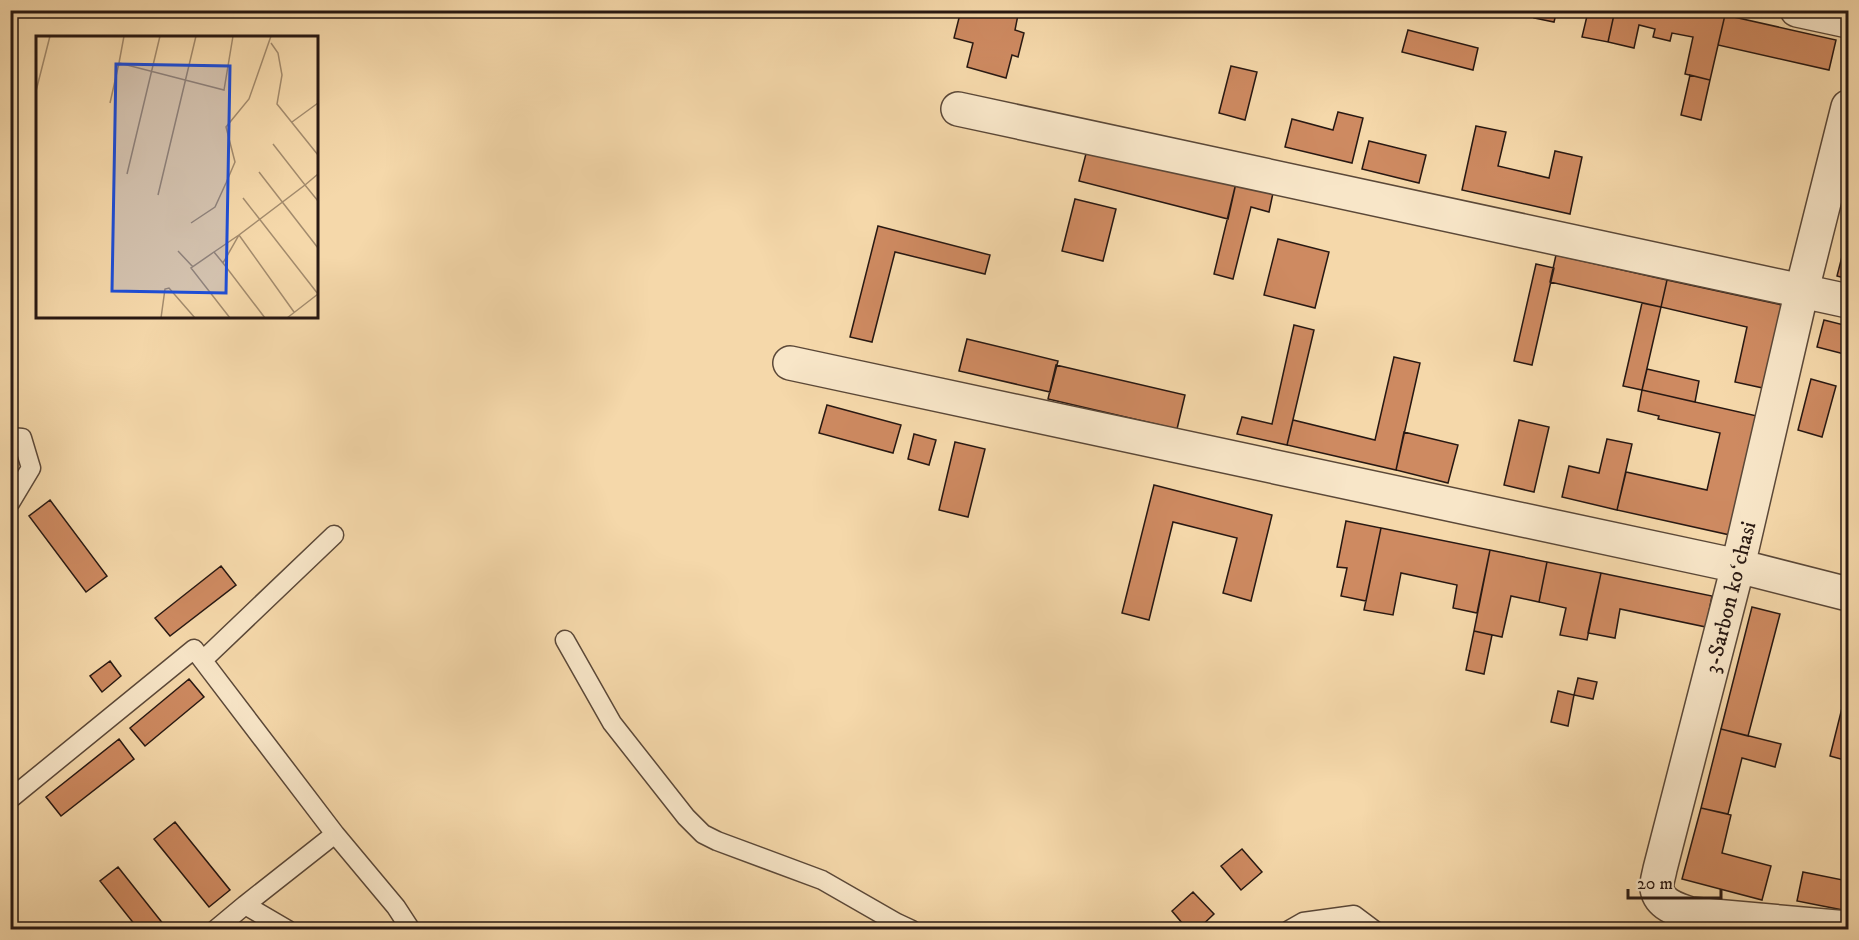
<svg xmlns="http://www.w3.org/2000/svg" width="1859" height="940" viewBox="0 0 1859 940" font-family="'IM FELL DW Pica',serif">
<rect width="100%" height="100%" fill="#f5d8aa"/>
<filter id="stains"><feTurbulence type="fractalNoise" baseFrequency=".00333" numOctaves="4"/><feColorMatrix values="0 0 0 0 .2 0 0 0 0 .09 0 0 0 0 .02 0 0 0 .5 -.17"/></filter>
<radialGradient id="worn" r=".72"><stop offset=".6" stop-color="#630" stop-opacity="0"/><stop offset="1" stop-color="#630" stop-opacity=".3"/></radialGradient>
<!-- building -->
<path fill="#ce8a61" stroke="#281812" stroke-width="1.5" d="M961,10H1019L1015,30L1024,33L1018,57L1012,55L1006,78L967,67L973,43L954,38Z
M1536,10H1557L1554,22L1534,18Z
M1562,10H1615L1608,42L1582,37L1587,16Z
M1615,10H1707L1725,15L1710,80L1685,74L1693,37L1672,33L1670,41L1653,37L1655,29L1639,25L1634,48L1608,42Z
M1725,15L1836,40L1829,70L1718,45Z
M1408,30L1478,48L1473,70L1402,52Z
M1231,66L1257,72L1245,120L1219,113Z
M1690,75L1710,80L1701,120L1681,115Z
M1338,112L1363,118L1352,163L1285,147L1292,119L1333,130Z
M1476,126L1506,132L1498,166L1549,178L1555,151L1582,157L1570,214L1462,190Z
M1369,141L1426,155L1419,183L1362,169Z
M1088,146L1236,183L1228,219L1079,181Z
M1236,183L1273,193L1269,212L1251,207L1233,279L1214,274Z
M1075,199L1116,209L1103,261L1062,251Z
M878,226L990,255L985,274L895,252L872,342L850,337Z
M1848,233V279L1837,276Z
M1278,239L1329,252L1315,308L1264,295Z
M1556,255L1667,280L1661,307L1550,282Z
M1536,264L1554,268L1532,365L1514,361Z
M1667,280L1782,305L1763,388L1735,382L1747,327L1661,307Z
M1642,303L1661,307L1642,390L1623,386Z
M1824,320L1848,326V355L1817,347Z
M1294,325L1314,330L1287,445L1237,434L1242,417L1272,424Z
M967,339L1058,361L1050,392L959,371Z
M1394,357L1420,363L1396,470L1287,445L1293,420L1375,440Z
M1056,365L1185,395L1177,429L1048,399Z
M1647,369L1699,381L1695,402L1642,390Z
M1811,379L1836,386L1822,437L1798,430Z
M1642,390L1757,416L1730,535L1617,510L1626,472L1707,490L1720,433L1658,419L1659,416L1638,411Z
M827,405L901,425L893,453L819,433Z
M1519,420L1549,427L1534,492L1504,485Z
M1404,432L1458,445L1448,483L1396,470Z
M914,434L936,440L929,465L908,459Z
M1607,439L1632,444L1617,510L1562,497L1569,466L1599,473Z
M955,442L985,449L968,517L939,510Z
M1154,485L1272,515L1251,601L1223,593L1237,538L1173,522L1149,620L1122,613Z
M50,500L107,576L86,592L29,516Z
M1346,521L1381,528L1366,601L1341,596L1347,568L1337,567Z
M1381,528L1490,550L1477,613L1453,608L1457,585L1401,573L1393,615L1364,610Z
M1490,550L1547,562L1539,602L1511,596L1502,637L1474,631Z
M1547,562L1601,573L1587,640L1560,635L1566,608L1539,602Z
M221,566L236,585L170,636L155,618Z
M1601,573L1712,596L1706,627L1620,609L1615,638L1588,633Z
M1752,607L1780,614L1748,736L1721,729Z
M1474,631L1492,635L1484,674L1466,670Z
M110,661L121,676L102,692L90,676Z
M1578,678L1597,682L1593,699L1574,695Z
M189,679L204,697L145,746L130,728Z
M1848,684V761L1830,756Z
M1558,691L1574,695L1568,726L1551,722Z
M1721,729L1781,744L1775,767L1742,758L1728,814L1701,808Z
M119,739L134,759L61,816L46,797Z
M1701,808L1731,815L1722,853L1771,866L1762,900L1682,879Z
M175,822L230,890L209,907L154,839Z
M1242,849L1262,872L1241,890L1221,866Z
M118,867L168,930H139L100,881Z
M1803,872L1848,881V911L1797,901Z
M1193,892L1214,914L1197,930H1188L1172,911Z"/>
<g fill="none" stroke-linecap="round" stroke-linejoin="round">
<defs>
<path id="lane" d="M10,437L22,438L31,468L10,503
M565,640L612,723L686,817L703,834L717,841L822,880L897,923L912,930
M203,660L334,535
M10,799L194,649L335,834L245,905
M335,834L396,907L411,930
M215,930L245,905L288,930
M1289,930L1303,922L1354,915L1374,930"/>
<path id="street" d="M1797,10L1848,21
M1848,107L1802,290L1738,566L1660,869C1659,875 1656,883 1657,889C1660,905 1678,910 1691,914L1848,928
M958,109L1848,301
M790,363L1738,566L1848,594"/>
</defs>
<!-- lane casing -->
<use href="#lane" stroke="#5b4838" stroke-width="21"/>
<!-- street casing -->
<use href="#street" stroke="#5b4838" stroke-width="36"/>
<!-- lane -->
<use href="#lane" stroke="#f8e6c8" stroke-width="18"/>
<!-- street -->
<use href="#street" stroke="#f8e6c8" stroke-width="33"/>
</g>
<g text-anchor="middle" stroke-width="6" stroke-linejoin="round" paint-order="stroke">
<!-- street labels -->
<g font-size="22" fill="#281812" stroke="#f8e6c8">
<text transform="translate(1729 597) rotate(-76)" y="8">3-Sarbon koʻchasi</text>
</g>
</g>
<!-- overview -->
<g transform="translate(36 36)">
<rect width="282" height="282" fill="#f5d8aa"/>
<path fill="none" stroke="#a38b6d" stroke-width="1.5" d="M88,0L83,27L188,54L197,0M235,7L242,17L246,39L241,68L282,119M0,55L14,0M74,67L83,27M256,86L282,67M237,108L269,149L282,138M223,136L282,212M91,138L124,0M122,159L160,0M207,162L282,258M155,187L179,171L190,147L199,126L190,91L213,63L235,0M142,215L157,231M178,216L203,199L258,276M187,227L178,216L155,232L194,282M125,282L129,253L133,252L159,282M229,282L187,227L203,199L269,149L282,165M251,282L282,258"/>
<path fill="#1d4ed8" fill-opacity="0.15" stroke="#1d4ed8" stroke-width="3" d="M80,28L194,30L190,257L76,255Z"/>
<rect width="282" height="282" fill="none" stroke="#281812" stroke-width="3"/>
</g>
<!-- margin -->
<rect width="1859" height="940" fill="none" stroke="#f5d8aa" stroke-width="36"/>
<rect x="12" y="12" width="1835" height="916" fill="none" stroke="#281812" stroke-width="3"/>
<rect x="18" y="18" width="1823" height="904" fill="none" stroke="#281812" stroke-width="1.5"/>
<!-- scale -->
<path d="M1628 889v9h93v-9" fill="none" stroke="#281812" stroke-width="3"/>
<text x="1637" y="889" font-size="18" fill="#281812" stroke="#f8e6c8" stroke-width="4.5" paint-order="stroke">20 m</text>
<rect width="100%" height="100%" filter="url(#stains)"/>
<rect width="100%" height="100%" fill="url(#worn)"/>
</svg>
